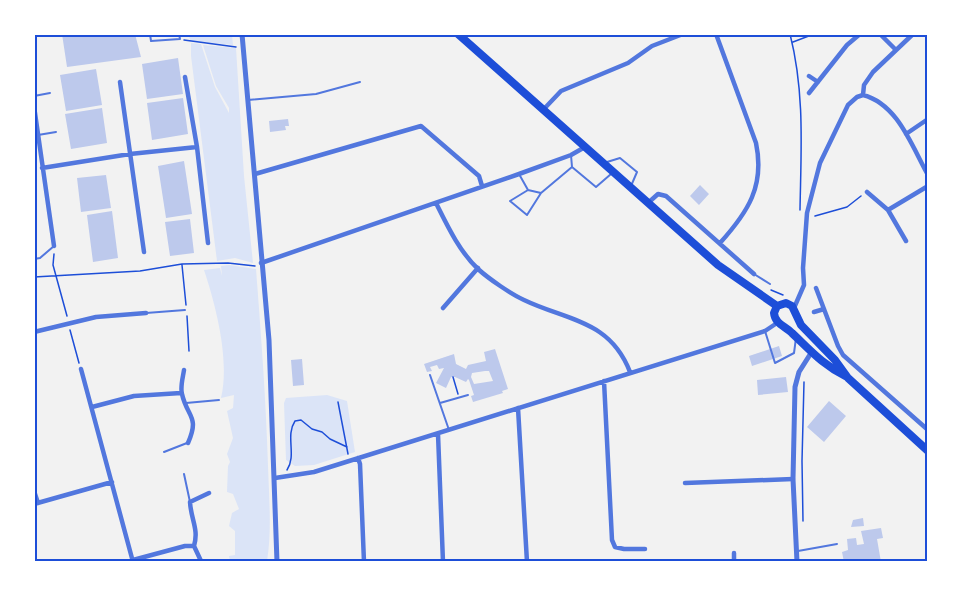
<svg xmlns="http://www.w3.org/2000/svg" width="962" height="596" viewBox="0 0 962 596" font-family="Helvetica,sans-serif">
<rect width="100%" height="100%" fill="#f2f2f2"/>
<!-- green -->
<path fill="#dbe4f7" d="M189,35H232L233,45L190,41Z
M191,43L201,44L215,87L229,113V108L216,86L203,45L236,48L244,176L253,263L235,258L217,261L191,56Z
M229,265L256,269C261,334 266,400 268,466C269,498 272,530 267,561H230L229,556L235,555V531L229,526L232,513L239,509L233,494L227,492L228,466L230,462L227,454L233,438L227,411L233,408L234,395L221,398C230,360 216,306 204,270L220,268L222,276L221,266Z
M327,395L347,401L355,452L314,465L295,466L286,460L284,403L286,398Z"/>
<!-- building -->
<path fill="#bdc9ec" fill-rule="evenodd" d="M62,34H135L141,57L67,67Z
M178,58L183,94L147,99L142,64Z
M96,69L102,105L66,111L60,75Z
M183,98L188,134L152,140L147,103Z
M102,108L107,143L71,149L65,114Z
M288,119L289,126H285L286,130L270,132L269,121Z
M184,161L192,214L166,218L158,166Z
M106,175L111,208L81,212L77,178Z
M700,185L709,194L699,205L690,196Z
M112,211L118,258L93,262L87,215Z
M190,219L194,253L170,256L165,222Z
M779,346L782,356L752,366L749,356Z
M495,349L508,389L502,391L503,393L473,402L471,396L474,395L469,380L468,379L466,382L455,377H451L446,388L436,383L444,368L439,369L437,365L430,367L432,371L427,372L424,364L454,354L456,364L466,369L468,365L486,361L484,352ZM485,371H489L493,381L474,384L471,377L472,373Z
M302,359L304,385L293,386L291,360Z
M786,377L788,392L758,395L757,380Z
M829,401L846,416L824,442L807,427Z
M863,518L864,526L851,527L853,520Z
M881,528L883,538L877,539L881,562H844L842,552L848,550L847,539L856,538L857,545L864,544L861,531Z"/>
<g fill="none" stroke-linecap="round" stroke-linejoin="round">
<!-- path -->
<path stroke="#1d4ed8" stroke-width="1.5" d="M790,34C805,93 801,150 800,210
M184,40L236,47
M793,42L814,34
M815,216L847,207L861,196
M54,254L53,265L67,316
M182,265L186,305
M34,277L140,271L182,264L228,263L255,266
M771,290L783,295
M187,316L189,351
M70,330L79,363
M453,377L458,394
M338,402L348,454
M287,470C297,455 285,436 295,421L301,420L312,429L322,432L330,439L347,447
M803,521L802,461L804,382"/>
<!-- service -->
<path stroke="#5277de" stroke-width="2" d="M150,34L151,41L180,39L179,34
M34,96L50,93
M248,100L316,94L360,82
M38,135L56,132
M607,162L620,158L637,172L631,186
M572,167L596,187L611,174
M519,174L528,190L541,193L572,167L571,155
M528,190L510,201L527,215L541,193
M34,259L40,258L54,246
M754,274L770,284
M146,313L185,310
M765,331L775,363L794,353L796,338
M430,375L449,430
M186,403L219,400
M440,403L468,395
M164,452L187,443
M184,474L190,502
M798,551L837,544"/>
<!-- minor -->
<path stroke="#5277de" stroke-width="4.5" d="M716,34L756,143C765,186 748,212 720,243
M880,34L895,49
M809,76L818,82
M185,77L197,147L208,243
M120,82L144,252
M809,93L847,45L860,34
M863,95C898,104 912,147 928,175
M863,95L864,85L873,72L912,35
M34,106L54,246
M543,110L561,91L628,63L652,46L683,34
M906,134L928,119
M42,168L130,154L197,147
M255,174L421,126L479,176L482,186
M867,192L888,210L906,241
M436,203C447,225 459,251 478,269C489,279 511,294 524,300C568,321 610,320 630,372
M648,203L658,194L666,196L754,274
M888,210L928,186
M261,263L519,174L571,155L585,147
M816,288L838,346L843,355L928,430
M443,308L478,268
M794,308L804,285L803,268L807,213L820,163L848,105L857,97L863,95
M814,312L824,309
M34,332L96,317L146,313
M81,369L133,562
M184,370C183,377 180,387 182,394C187,417 200,416 188,443
M604,381L612,540L615,547L624,549H645
M92,407L134,396L181,393
M518,408L527,562
M438,434L443,562
M358,458L360,464L364,562
M275,478L314,472L765,331L777,323
M685,483L793,479
M34,491L38,503
M34,504L112,482
M194,546L201,561
M734,553V562
M133,560L185,546H194C199,529 191,520 190,502L209,493"/>
<!-- tertiary -->
<path stroke="#5277de" stroke-width="5" d="M242,34L269,340L277,562
M797,562L793,479L795,387L799,372L811,353"/>
<!-- trunk -->
<path stroke="#1d4ed8" stroke-width="8" d="M458,34L718,265L777,306L786,303L792,306L801,325L835,360L848,378L928,451
M777,306L774,313C775,324 785,326 792,333C811,351 823,365 847,377"/>
</g>
<!-- border -->
<rect width="962" height="596" fill="none" stroke="#ffffff" stroke-width="72"/>
<rect x="36" y="36" width="890" height="524" fill="none" stroke="#1d4ed8" stroke-width="2"/>
</svg>
